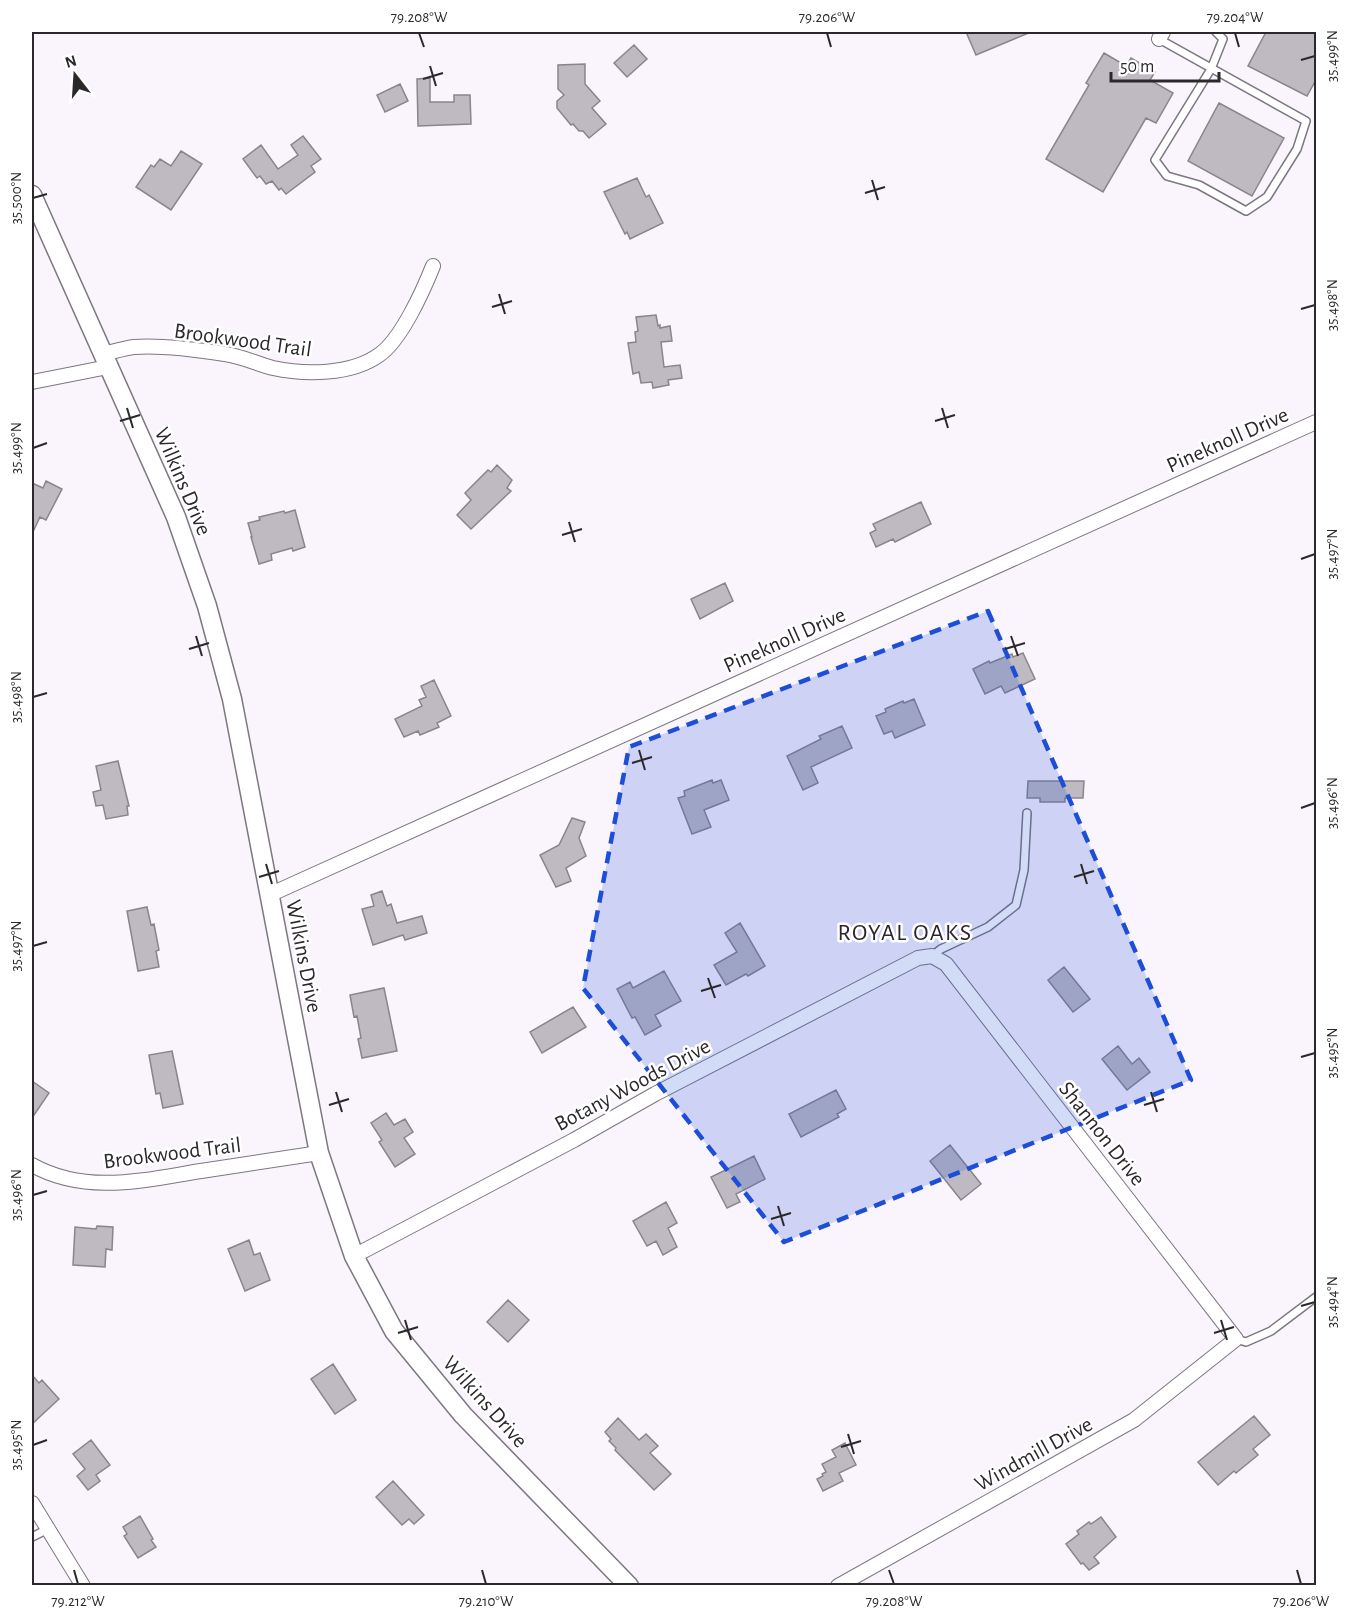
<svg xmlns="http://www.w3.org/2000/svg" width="1348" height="1617" viewBox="0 0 1348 1617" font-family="'Alegreya Sans',sans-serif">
<rect width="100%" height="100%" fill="#faf4fd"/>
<!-- building -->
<path fill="#bfb9c2" stroke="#8a848c" stroke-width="1.5" d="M966,32H1031L976,55Z
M1266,32H1317V78L1307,96L1248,66Z
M634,45L647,59L627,77L614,63Z
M1104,53L1126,66L1131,58L1155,72L1150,80L1173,93L1156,123L1146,118L1103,192L1046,159L1089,85L1086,83Z
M585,64V84L600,101L592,108L606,124L589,138L583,131H579L573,124L571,125L557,108V101L564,95L558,89V65Z
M430,78V102H454V95H470L471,124L418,126L417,79Z
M400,84L408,101L385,112L377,95Z
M1219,103L1284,138L1252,196L1188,161Z
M303,136L321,159L311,166L315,172L286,194L281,188L279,190L272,181L266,184L260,176L257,178L243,159L261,145L278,169L298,155L291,145Z
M181,151L202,164L171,210L136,187L151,165L154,167L160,159L171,166Z
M637,178L646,197L649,195L663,223L630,239L627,232L625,234L604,192Z
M656,315L658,326L660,325V328L670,326L672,341L661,342L664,367L680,365L682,378L668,380L669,385L653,388L652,382L641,383L639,372L633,374L628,343L636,342L635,332L638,331L636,317Z
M497,465L512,480L507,488L511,491L471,529L457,515L471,500L465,493L488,470L491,472Z
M46,481L62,489L46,520L40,517L32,534V483L43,488Z
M921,502L931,524L895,542L893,539L876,547L870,533L876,530L873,524Z
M295,510L305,547L293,551L292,548L271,554L272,560L259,564L251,537H252L248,523L260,520L259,517L284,511L285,513Z
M725,583L733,601L700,619L691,599Z
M1023,653L1035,679L1005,693L1001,686L985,694L973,669L989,661L990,663L1012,654L1013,657Z
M434,680L451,716L437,723L439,727L420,735L418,731L404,737L395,719L422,706L419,700L426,697L421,686Z
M914,699L925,725L895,738L892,731L884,734L876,716L886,712L885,709L903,701L904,703Z
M842,726L852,748L811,767L818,783L803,790L787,756L821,739L819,736Z
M118,761L129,806H127L128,815L106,819L103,805L96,806L93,792L101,790L96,766Z
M712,780L713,783L721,780L729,800L704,810L711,827L692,834L678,798L685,796L684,791Z
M1028,781H1084L1083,798H1065V802H1040V798H1027Z
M572,818L585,822L579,838L586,856L566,868L571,881L556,887L540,855L559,845Z
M382,891L387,906L391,904L397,923L422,916L427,933L405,940L403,935L373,945L362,909L374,906L371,895Z
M147,907L151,925L154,924L159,950L156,951L159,967L138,971L127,911Z
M740,923L765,966L748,976L746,974L726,985L714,965L737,952L725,933Z
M1064,967L1090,999L1073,1012L1048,980Z
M664,971L681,1001L655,1015L661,1026L645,1035L635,1017L632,1018L617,989L630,982L633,988Z
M384,988L397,1051L362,1058L358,1039L361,1038L357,1016L354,1017L350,995Z
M573,1007L586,1027L542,1053L530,1032Z
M1118,1046L1132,1064L1139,1058L1150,1072L1127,1090L1102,1059Z
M172,1051L183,1104L163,1108L160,1093L156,1094L149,1055Z
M32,1081L49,1093L32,1118Z
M836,1090L846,1109L837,1114L839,1117L801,1137L789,1114Z
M386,1113L394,1125L405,1119L413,1132L404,1138L415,1154L395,1167L379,1142L382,1140L371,1123Z
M950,1145L981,1184L961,1200L930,1161Z
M754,1156L765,1179L736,1194L740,1202L727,1208L711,1177Z
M666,1202L677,1223L668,1228L677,1247L663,1255L656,1241L647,1246L633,1221Z
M97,1226L113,1227L112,1250L106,1249L105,1267L73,1265L75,1227L96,1229Z
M249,1240L254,1255L260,1253L270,1280L245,1291L228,1249Z
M508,1300L529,1320L508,1342L487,1322Z
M333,1364L356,1400L335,1414L311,1379Z
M32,1375L39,1383L42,1380L59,1399L32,1424Z
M1254,1416L1270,1435L1253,1449L1258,1455L1236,1473L1234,1471L1218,1485L1198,1462Z
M618,1418L639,1440L646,1434L658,1446L650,1453L671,1474L654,1490L615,1450L616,1448L609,1441L611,1439L605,1432Z
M91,1440L110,1465L96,1475L100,1481L88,1490L77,1476L85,1469L73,1454Z
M845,1443L856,1465L839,1473L843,1481L823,1491L817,1479L823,1476L822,1474L826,1472L822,1464L836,1457L832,1450Z
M393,1481L424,1515L414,1524L409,1519L402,1525L376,1497Z
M140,1516L153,1539L151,1540L156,1547L138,1558L124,1536L127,1534L123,1527Z
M1101,1517L1116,1537L1094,1557L1099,1563L1089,1570L1083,1563L1081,1564L1066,1544L1079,1534L1077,1531L1089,1522L1091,1524Z"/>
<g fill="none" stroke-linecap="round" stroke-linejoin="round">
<defs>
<path id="service" d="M1159,39L1306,121L1297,149L1267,197L1246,211L1199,185L1167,176L1155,160L1211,69L1223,39L1216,32
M932,956L941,949L988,927L1016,905L1024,870L1027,813
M1236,1339L1246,1342L1271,1331L1316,1297
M32,1537L48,1529"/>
<path id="minor" d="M1159,39L1163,32
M103,354C113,352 124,348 134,347C159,345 199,350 225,354C241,356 257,364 273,368C305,375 351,375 379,355C401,340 423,291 433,266
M32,382L108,367
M269,895L1316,422
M32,1165C86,1195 144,1180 201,1171C241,1165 280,1159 319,1153
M354,1256L574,1140L655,1094L918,958L932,956L946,964L1236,1339L1134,1420L838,1586
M32,1503L83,1586"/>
<path id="tertiary" d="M32,195L176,517L207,606L232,699L319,1153L354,1256L394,1331L463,1415L629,1586"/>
</defs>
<!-- service casing -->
<use href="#service" stroke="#7d777f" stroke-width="10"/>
<!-- minor casing -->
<use href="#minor" stroke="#7d777f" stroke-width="16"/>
<!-- tertiary casing -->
<use href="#tertiary" stroke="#7d777f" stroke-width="21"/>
<!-- service -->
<use href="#service" stroke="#fff" stroke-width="7"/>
<!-- minor -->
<use href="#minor" stroke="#fff" stroke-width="14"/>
<!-- tertiary -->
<use href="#tertiary" stroke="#fff" stroke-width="18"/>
</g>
<!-- marked area -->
<path fill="#1d4ed8" fill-opacity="0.2" stroke="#1d4ed8" stroke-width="4.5" stroke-dasharray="12 8" stroke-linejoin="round" d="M988,611L1191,1080L784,1242L583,988L629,747Z"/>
<!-- ticks -->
<path fill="none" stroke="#2b282b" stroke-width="2" d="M419,33L424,47M827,33L831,47M1235,33L1239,47M1301,60L1315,56M430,66L436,86M423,79L443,73M872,180L878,200M865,193L885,187M33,198L47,194M499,294L505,314M492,307L512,301M1301,309L1315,305M127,408L133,428M942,408L948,428M120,421L140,415M935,421L955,415M33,448L47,443M569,522L575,542M562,535L582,529M1301,559L1315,554M196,636L202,656M1011,636L1018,656M189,649L209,643M1005,649L1025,643M33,697L47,693M639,750L645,770M632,763L652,757M1301,808L1315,803M266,864L272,884M1081,864L1087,884M259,877L279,871M1074,877L1094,871M33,946L47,942M708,978L715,998M701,991L721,985M1301,1057L1315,1053M336,1092L342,1112M1151,1092L1157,1112M329,1105L349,1099M1144,1105L1164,1099M33,1195L47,1191M778,1206L784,1226M771,1219L791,1213M1301,1306L1315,1302M405,1320L411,1340M1221,1320L1227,1340M398,1333L418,1327M1214,1333L1234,1327M848,1434L854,1454M33,1445L47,1440M841,1447L861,1441M74,1570L78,1584M482,1570L486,1584M889,1570L894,1584M1297,1570L1301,1584"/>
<g text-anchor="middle" stroke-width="5" stroke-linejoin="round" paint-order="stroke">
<!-- street labels -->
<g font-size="22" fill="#2b282b" stroke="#fff">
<text transform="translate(243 339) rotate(8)" y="8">Brookwood Trail</text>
<text transform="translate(1227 439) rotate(-24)" y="8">Pineknoll Drive</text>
<text transform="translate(184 481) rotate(67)" y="8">Wilkins Drive</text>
<text transform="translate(784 639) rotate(-24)" y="8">Pineknoll Drive</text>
<text transform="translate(305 956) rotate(79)" y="8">Wilkins Drive</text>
<text transform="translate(632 1084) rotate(-28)" y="8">Botany Woods Drive</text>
<text transform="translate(1103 1133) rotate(52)" y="8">Shannon Drive</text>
<text transform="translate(172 1152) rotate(-7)" y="8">Brookwood Trail</text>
<text transform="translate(486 1401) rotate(48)" y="8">Wilkins Drive</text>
<text transform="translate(1033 1453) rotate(-29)" y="8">Windmill Drive</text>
</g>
<!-- neighbourhood labels -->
<g font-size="24" letter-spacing="1.5" fill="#2b282b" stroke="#fff">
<text x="905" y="940">ROYAL OAKS</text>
</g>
</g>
<!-- border -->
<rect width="1348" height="1617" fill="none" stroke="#ffffff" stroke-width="66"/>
<!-- north arrow -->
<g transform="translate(75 75) rotate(343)" stroke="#ffffff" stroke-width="4.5" paint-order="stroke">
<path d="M0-4.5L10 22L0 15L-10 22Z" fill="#2b282b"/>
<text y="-9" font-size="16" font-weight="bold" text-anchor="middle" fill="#2b282b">N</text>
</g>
<!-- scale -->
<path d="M1111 72v9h108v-9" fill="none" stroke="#2b282b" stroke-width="3"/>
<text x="1120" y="72" font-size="18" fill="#2b282b" stroke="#ffffff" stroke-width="4.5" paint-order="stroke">50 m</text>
<rect x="33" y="33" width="1282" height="1551" fill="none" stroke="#2b282b" stroke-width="2"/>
<g font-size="15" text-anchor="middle" fill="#2b282b">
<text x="419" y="22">79.208°W</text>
<text x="827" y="22">79.206°W</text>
<text x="1235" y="22">79.204°W</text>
<text transform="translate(1332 56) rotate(-90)" y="5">35.499°N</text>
<text transform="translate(16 198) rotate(-90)" y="5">35.500°N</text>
<text transform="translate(1332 305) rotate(-90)" y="5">35.498°N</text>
<text transform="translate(16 448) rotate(-90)" y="5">35.499°N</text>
<text transform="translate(1332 554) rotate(-90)" y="5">35.497°N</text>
<text transform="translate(16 697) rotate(-90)" y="5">35.498°N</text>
<text transform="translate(1332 803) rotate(-90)" y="5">35.496°N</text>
<text transform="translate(16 946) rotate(-90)" y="5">35.497°N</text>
<text transform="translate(1332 1053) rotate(-90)" y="5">35.495°N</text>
<text transform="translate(16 1195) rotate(-90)" y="5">35.496°N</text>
<text transform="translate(1332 1302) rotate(-90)" y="5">35.494°N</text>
<text transform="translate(16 1445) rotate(-90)" y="5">35.495°N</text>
<text x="78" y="1606">79.212°W</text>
<text x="486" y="1606">79.210°W</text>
<text x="894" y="1606">79.208°W</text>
<text x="1301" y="1606">79.206°W</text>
</g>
</svg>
